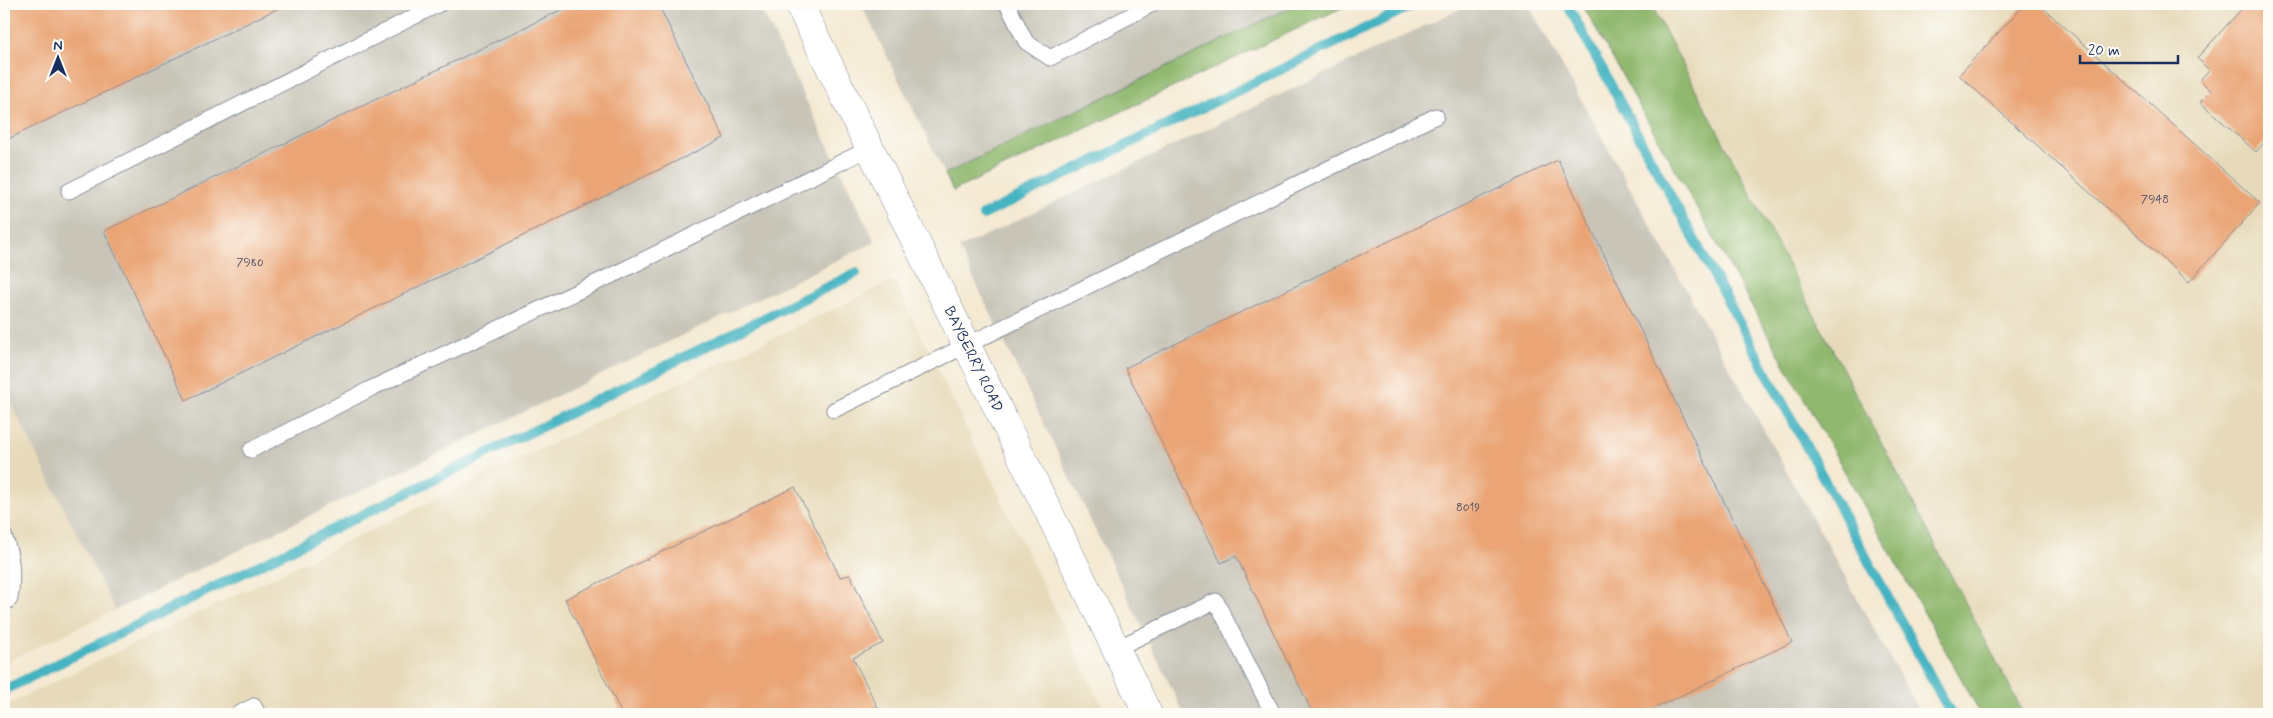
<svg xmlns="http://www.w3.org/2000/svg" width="2273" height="718" viewBox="0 0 2273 718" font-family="Mynerve,sans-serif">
<rect width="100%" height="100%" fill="#fdfcf7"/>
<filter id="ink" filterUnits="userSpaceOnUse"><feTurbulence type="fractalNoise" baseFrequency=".02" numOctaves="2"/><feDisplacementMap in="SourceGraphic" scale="10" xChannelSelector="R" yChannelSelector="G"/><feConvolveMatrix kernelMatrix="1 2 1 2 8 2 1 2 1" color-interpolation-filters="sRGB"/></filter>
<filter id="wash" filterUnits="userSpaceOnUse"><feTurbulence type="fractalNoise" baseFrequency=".0096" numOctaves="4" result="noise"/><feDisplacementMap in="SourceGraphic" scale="20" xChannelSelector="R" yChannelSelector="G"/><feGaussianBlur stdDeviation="1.12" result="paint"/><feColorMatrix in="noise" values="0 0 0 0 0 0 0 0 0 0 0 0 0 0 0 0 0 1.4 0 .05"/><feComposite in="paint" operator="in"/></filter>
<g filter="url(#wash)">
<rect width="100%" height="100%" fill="#f4e9d2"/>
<!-- built -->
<path fill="#e7daba" d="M1651,4H2269V714H2024Z
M894,280L1106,714H4V706Z
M4,390L115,610L4,663Z"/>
<!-- industrial -->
<path fill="#c8c4b8" d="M4,4H759L875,242L115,610L4,390Z
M861,4H1297L945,174Z
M1470,4H1528L1921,714H1184L959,248Z"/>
<!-- forest -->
<path fill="#90b86e" stroke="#567466" d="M1297,4H1350L953,191L945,174Z
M1582,4H1651L2024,714H1981Z"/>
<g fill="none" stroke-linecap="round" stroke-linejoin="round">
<!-- stream -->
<path stroke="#45b3c1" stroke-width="10" d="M1567,4L1951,714
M983,215L1415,4
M4,690L856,273"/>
</g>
<g id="blocks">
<!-- building -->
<path fill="#eaa475" d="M4,4H287L4,141Z
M573,4H658L724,138L186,400L104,231Z
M2025,4H2039L2260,203L2189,282L1959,75Z
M2246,4H2269V137L2256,152L2200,102L2211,91L2200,80L2209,70L2197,58Z
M1558,160L1792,642L1643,714H1313L1236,556L1221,563L1125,368Z
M795,487L840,577L850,575L883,643L853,658L881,714H622L565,599Z"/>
</g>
</g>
<g filter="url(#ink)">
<use href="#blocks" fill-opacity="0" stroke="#888c98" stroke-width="1"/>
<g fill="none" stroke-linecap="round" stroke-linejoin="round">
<defs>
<path id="service" d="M1007,4L1026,42L1050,58L1152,4
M69,191L439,4
M834,410L1436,116
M251,450L370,389L619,272L870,148
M4,536C13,558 13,576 10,599L4,604
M1117,648L1216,601L1273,714
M238,714L254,706L258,714"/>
<path id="tertiary" d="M799,4L1148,714"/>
</defs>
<!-- service casing -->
<use href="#service" stroke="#888c98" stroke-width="17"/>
<!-- tertiary casing -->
<use href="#tertiary" stroke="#888c98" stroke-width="29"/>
<!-- service -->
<use href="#service" stroke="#fff" stroke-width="15"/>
<!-- tertiary -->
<use href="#tertiary" stroke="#fff" stroke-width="28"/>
</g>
</g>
<g text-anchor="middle" stroke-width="4.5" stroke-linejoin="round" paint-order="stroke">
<!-- number labels -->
<g font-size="12" fill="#4f4c64">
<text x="2155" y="203">7948</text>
<text x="250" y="266">7980</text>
<text x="1468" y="511">8019</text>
</g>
<!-- street labels -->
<g font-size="15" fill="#1b2f5e" stroke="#fdfcf7">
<text transform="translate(974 359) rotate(64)" y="5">BAYBERRY ROAD</text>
</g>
</g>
<!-- margin -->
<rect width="2273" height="718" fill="none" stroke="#fdfcf7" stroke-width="20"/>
<!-- north arrow -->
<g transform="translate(58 58)" stroke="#fdfcf7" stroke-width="4" paint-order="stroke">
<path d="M0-4L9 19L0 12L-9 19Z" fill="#1b2f5e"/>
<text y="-8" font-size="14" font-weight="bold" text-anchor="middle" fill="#1b2f5e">N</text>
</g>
<!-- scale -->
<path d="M2080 55v8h98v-8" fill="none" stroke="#1b2f5e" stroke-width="2.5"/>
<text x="2088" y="55" font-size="15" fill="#1b2f5e" stroke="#fdfcf7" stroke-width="4" paint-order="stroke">20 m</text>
</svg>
